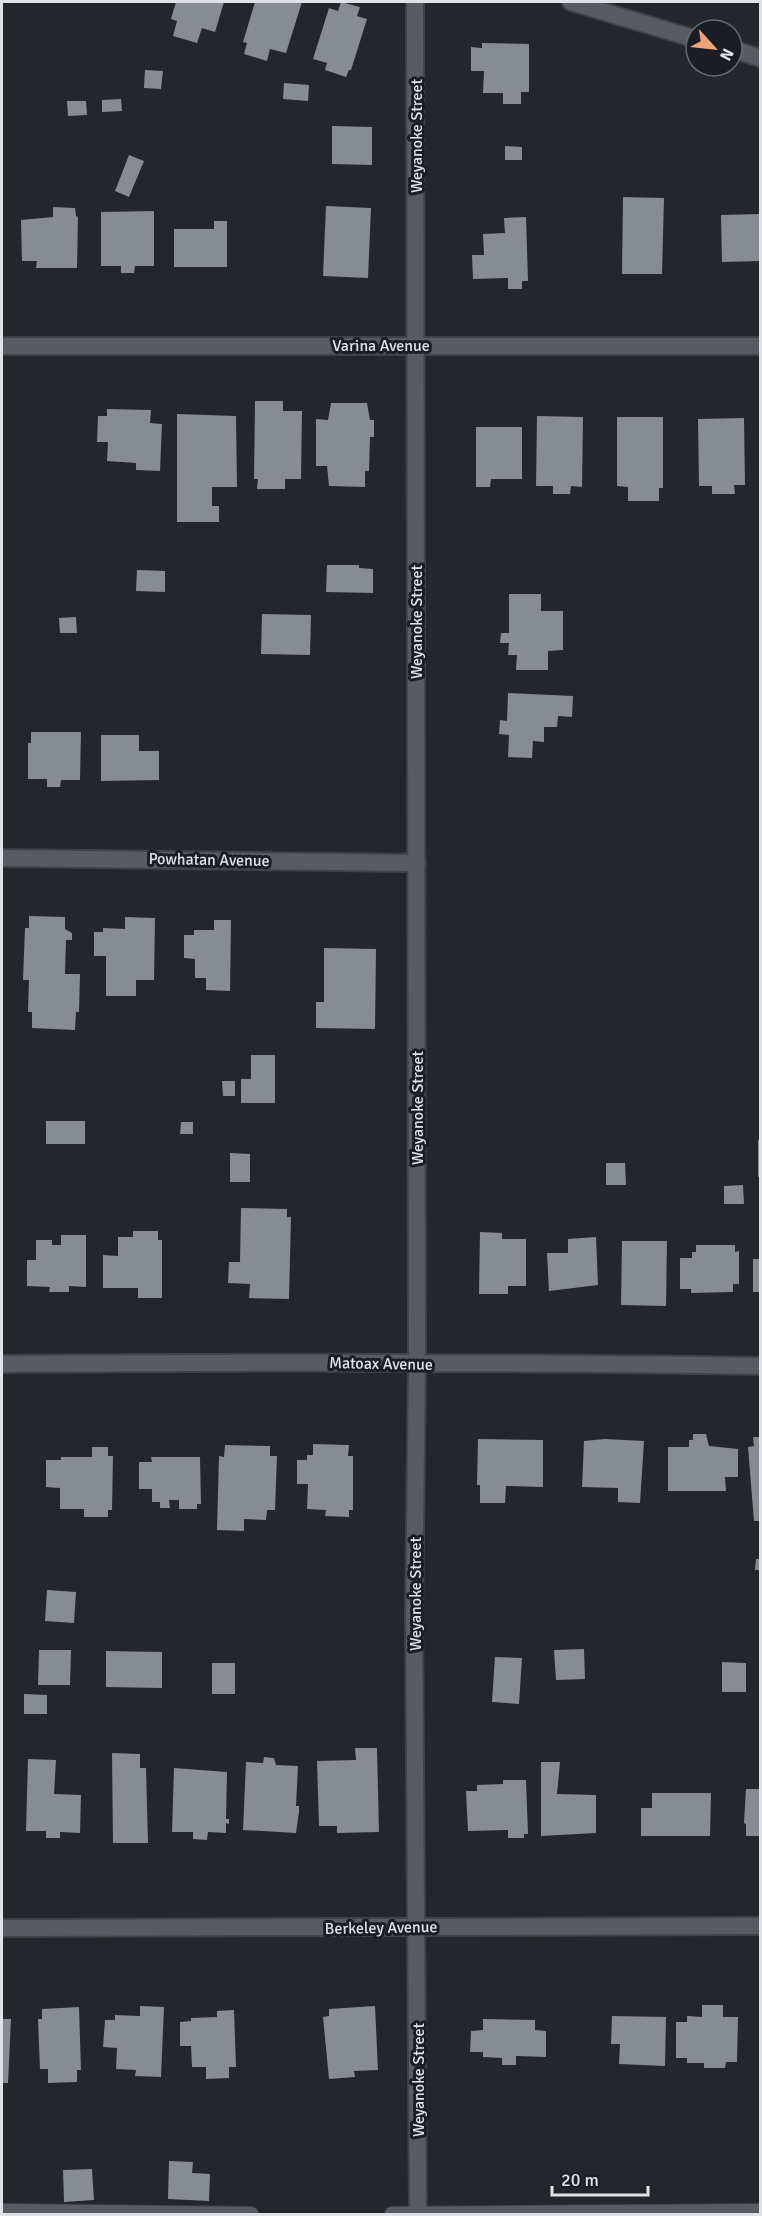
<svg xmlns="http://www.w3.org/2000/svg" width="762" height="2216" viewBox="0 0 762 2216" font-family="Signika,sans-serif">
<rect width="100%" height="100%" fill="#23272c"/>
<!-- building -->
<path fill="#878b92" d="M176,2H224L215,32L202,28L197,43L173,36L177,21L171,19Z
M255,2H302L286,53L270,49L267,61L244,54L247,43L243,42Z
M341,2L360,7L357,16L367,19L351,70H349L346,77L325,70L327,63L313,59L329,8L338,11Z
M482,43L529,44V92H521V104H503V93H483L484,71H471V47L482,48Z
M145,70L163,71L161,89L144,88Z
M284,83L309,85L308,101L283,99Z
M121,99L122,111L102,112V100Z
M67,101H86L87,115L68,116Z
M332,126L372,127V165L332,164Z
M505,146L522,147V160H505Z
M129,155L144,161L129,197L115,191Z
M623,197L664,198L662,274H622Z
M326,206L371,208L368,278L323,276Z
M53,207L75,208L76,216L78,217L77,268H36L37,261H22L21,220L53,217Z
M154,211V266H135L134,273H121V266H101V212Z
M760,214V261L722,262L721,215Z
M526,217L528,281H522V289H508V278L473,279L472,255H484L483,234L505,233L504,218Z
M214,221H227V267H174V229H214Z
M255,401H283V411H302L301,479H285V489H257L258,479H254Z
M331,403H367L370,420H374V437H370L369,471H365V487L329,486L327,466H316V419L328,420Z
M107,409L151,410L150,423L162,424L160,471L136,470V463L107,461L108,442H97L98,416H107Z
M177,414L236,416L237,487H212V506H219V522H177Z
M537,416L583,417L582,487L571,486L570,494H553V486H536Z
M617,417H663V488H659V501H628V487L617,486Z
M744,418L745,485H734L735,494H712V486H699L698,419Z
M476,427H522V479H491L490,487H476Z
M327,565H359V568L373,569V593L326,592Z
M137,570L165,571V592L136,591Z
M509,594H541V611H563V650L548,651V670H516L517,655H508L509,643H500L501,633H509Z
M262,614L311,615L310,655L261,654Z
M76,617L77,633H60L59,618Z
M508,693L573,696L572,717L558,716L557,727H544V742L533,741L532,758L508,757L509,735L499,734L500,720L507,721Z
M31,732H81L80,780H61L60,787H47V779H28V743H31Z
M101,735H139V751H159V780L101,781Z
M29,916L65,917V929L72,933V940H66L65,974H80L79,1012H76L75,1030L32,1028V1012H28L29,980H23L25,928H29Z
M125,917L155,918L154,980H136V996H106V956H94V932H103V928L125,929Z
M214,920H231L230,991L206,990V978H195V959L184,958V935H194V930H214Z
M324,948L376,949L375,1029L316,1028V1002H324Z
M251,1055H275V1103H241V1079H251Z
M222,1081H235V1096H223Z
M46,1121H85V1144H46Z
M181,1122H193V1134H180Z
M758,1140H760V1177H758Z
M230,1153L250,1154V1182H230Z
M606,1163H625L626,1185H606Z
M743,1185L744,1204H724V1186Z
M241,1208L287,1209V1217H291L289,1299L249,1298L250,1284L228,1283L229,1262H240Z
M133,1231H158V1240H162V1298H138V1288H103V1255L118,1256V1237H133Z
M480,1232L502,1233V1239H526V1286H508V1294H479Z
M61,1235H86V1287L69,1286V1292H49L50,1287L27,1286V1260H36V1240H52V1245H61Z
M596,1237L598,1285L549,1291L547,1253H568V1239Z
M622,1241H667L666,1306L621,1305Z
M696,1245H735V1252L739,1251V1284H733V1292L691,1293V1289H680V1258H692V1252H696Z
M753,1259H760V1292H753Z
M693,1434H706L709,1446L738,1449V1477H725L726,1491H668V1447H689V1440H693Z
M753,1437H760V1521H754L748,1447L754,1446Z
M478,1439L543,1440V1487L506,1486L505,1503H480V1485H477Z
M605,1439L644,1441L640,1503L618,1502V1488L582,1487L584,1441Z
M313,1444L349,1445L348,1456H353V1510H349V1517L325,1516L326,1510L307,1509L308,1484H297V1460H307V1455H313Z
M225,1445L270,1446V1456H277L275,1510H267L266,1520L244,1519V1531L217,1530L219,1456L224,1457Z
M92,1447H108V1456H113L112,1510H108V1517H84V1509H60V1488L46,1487V1460H61V1457H92Z
M151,1457H200L201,1504H197V1509H179V1500H169L170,1508H160V1502H152V1489H139V1462H152Z
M756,1559H760V1570H755Z
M47,1590L76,1592L74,1623L45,1621Z
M584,1649L585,1679L556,1680L554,1650Z
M39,1650H71L70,1685H38Z
M106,1651L162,1652V1688L106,1687Z
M495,1657L522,1658L519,1704L492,1702Z
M722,1662L746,1663V1692H722Z
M212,1663H235V1694H212Z
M24,1694L47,1695V1714H24Z
M355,1748H377L379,1832L337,1833V1826H319L317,1761L356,1760Z
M112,1753L140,1754V1768H146L148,1843H113Z
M264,1757L274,1758L276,1765L298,1766L296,1806H299V1812L296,1833L243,1830L246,1762L263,1763Z
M28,1759L56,1760L54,1794L81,1795L80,1833L60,1832V1838H46V1831H26Z
M541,1762H560L557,1794L596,1795V1833L541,1836Z
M174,1768L227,1772L226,1819H229V1824L226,1823V1833L208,1832L207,1840L193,1839V1832H172Z
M503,1780H526L528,1834H524V1838H508V1830L468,1831L466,1791H477V1785L503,1784Z
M746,1789H760V1836H746V1824L744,1823Z
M652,1793H711L710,1836H641V1808H652Z
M702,2005H723V2017H738L737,2062H726L725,2068H704V2063H687V2058H676V2022H687V2016L702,2017Z
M140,2006L164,2007L161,2077L135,2076L136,2070L116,2069L117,2048L103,2047L105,2020H115V2015L140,2016Z
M375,2006L378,2070L354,2071L355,2077L329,2079L323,2017L329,2016V2009Z
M79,2007L81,2070H77V2082L48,2083V2069H40L38,2019H42V2009Z
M234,2010L236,2067H229V2078L206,2079V2067H192L191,2046H180V2022L191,2021V2018L217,2017V2011Z
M612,2016L666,2017L665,2066L619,2064L620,2044H611Z
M2,2019H11L8,2083H2Z
M483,2019L535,2020V2030L546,2031V2057L516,2056V2065H502V2058L483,2057V2052H470L471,2031L483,2030Z
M169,2161L193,2162L192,2173L210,2174L209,2201L168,2199Z
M92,2169L94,2200L64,2202L63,2170Z"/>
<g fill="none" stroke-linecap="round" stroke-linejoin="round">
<defs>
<path id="service" d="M2,2211L251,2214
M392,2214L760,2211"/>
<path id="minor" d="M415,2L417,1363L414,1614L418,2214
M571,2L696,39
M732,49L760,58
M2,346H760
M2,858L417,863
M2,1364C255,1362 507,1362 760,1366
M2,1928L760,1926"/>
</defs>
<!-- service casing -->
<use href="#service" stroke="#404247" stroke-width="16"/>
<!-- minor casing -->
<use href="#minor" stroke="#404247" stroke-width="20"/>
<!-- service -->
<use href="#service" stroke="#585c62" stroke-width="14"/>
<!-- minor -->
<use href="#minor" stroke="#585c62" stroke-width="16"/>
</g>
<g text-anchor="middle" stroke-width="6" stroke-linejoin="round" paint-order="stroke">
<!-- street labels -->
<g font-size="16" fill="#e0e2e6" stroke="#1a1d23">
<text transform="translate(416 136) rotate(-90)" y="6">Weyanoke Street</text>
<text x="381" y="351">Varina Avenue</text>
<text transform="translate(416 622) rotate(-90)" y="6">Weyanoke Street</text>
<text transform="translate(209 859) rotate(1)" y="6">Powhatan Avenue</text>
<text transform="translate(417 1108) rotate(-90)" y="6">Weyanoke Street</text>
<text transform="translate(381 1363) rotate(1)" y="6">Matoax Avenue</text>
<text transform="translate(415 1594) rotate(-90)" y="6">Weyanoke Street</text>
<text transform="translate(381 1927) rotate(-1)" y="6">Berkeley Avenue</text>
<text transform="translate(418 2080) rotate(-90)" y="6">Weyanoke Street</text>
</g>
</g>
<!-- border -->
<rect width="762" height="2216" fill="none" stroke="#e0e2e6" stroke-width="6"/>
<!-- north arrow -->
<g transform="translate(714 48) rotate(117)"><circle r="28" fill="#1a1d23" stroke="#696c71" stroke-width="1.5"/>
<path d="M0-4.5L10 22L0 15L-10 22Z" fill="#f0a279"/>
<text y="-9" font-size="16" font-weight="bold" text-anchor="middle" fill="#e0e2e6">N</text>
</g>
<!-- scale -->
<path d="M552 2186v9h96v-9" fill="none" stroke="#e0e2e6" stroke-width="3"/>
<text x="561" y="2186" font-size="18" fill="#e0e2e6" stroke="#1a1d23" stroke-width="4.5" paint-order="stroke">20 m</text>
</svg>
